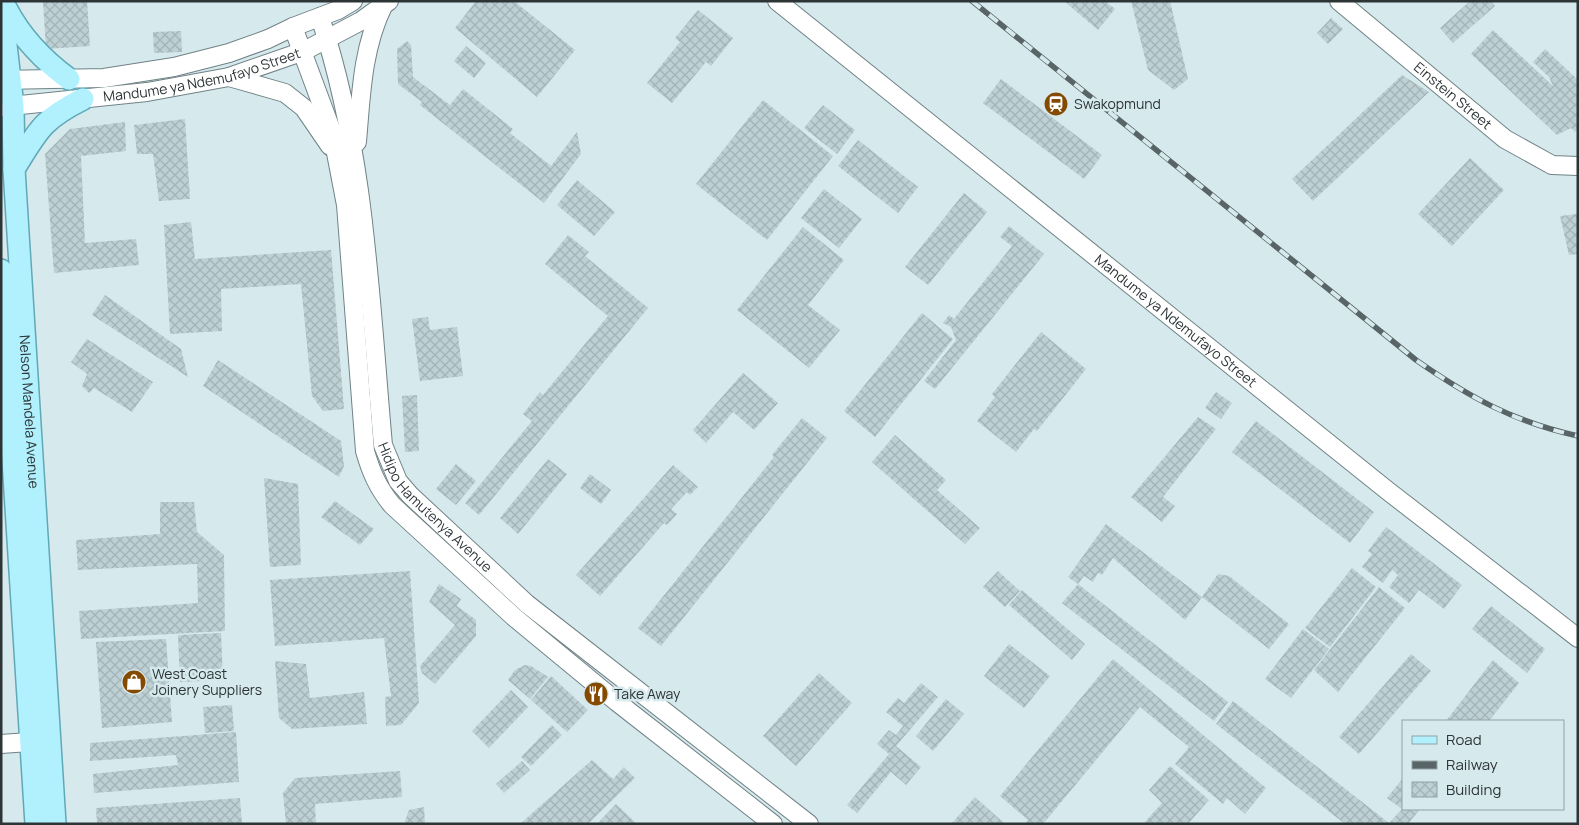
<svg xmlns="http://www.w3.org/2000/svg" width="1579" height="825" viewBox="0 0 1579 825" font-family="Manrope,sans-serif">
<defs>
<pattern id="building-cross-hatch" width="8" height="8" patternUnits="userSpaceOnUse" patternTransform="scale(1.25)"><rect width="8" height="8" fill="#bdd0d4"/><path d="M0 0l8 8M0 8l8-8" fill="none" stroke="#a3b3b7"/></pattern>
</defs>
<rect width="100%" height="100%" fill="#d6eaee"/>
<!-- building -->
<path fill="url(#building-cross-hatch)" d="M87,1L90,46L46,49L43,2Z
M476,1H514L575,50L537,97L455,28Z
M1064,1H1105L1115,9L1098,30Z
M1131,1H1170L1188,79L1174,90L1148,70Z
M1470,1H1491L1495,6L1453,43L1440,28Z
M698,10L733,38L711,66L706,62L672,103L647,83L680,42L675,38Z
M1331,18L1343,29L1328,44L1317,33Z
M1493,30L1553,86L1549,77L1533,62L1545,49L1576,78L1578,76V129L1575,132L1571,128L1557,135L1471,54Z
M181,31L182,52L154,53L153,32Z
M407,41L411,45L413,77L450,105L463,89L513,129L510,133L551,166L577,132L581,154L544,203L420,105L422,102L398,84L397,49Z
M466,46L486,63L474,78L454,61Z
M1402,75L1429,92L1313,201L1292,179Z
M1001,79L1102,155L1084,179L983,103Z
M763,100L833,156L767,240L696,184Z
M823,105L855,130L837,154L804,128Z
M185,119L190,199L159,201L153,154H137L134,125Z
M125,122L126,151L81,156L85,243L136,239L139,265L54,273L45,154L70,129Z
M858,140L918,187L898,213L838,166Z
M1470,158L1504,190L1452,246L1418,214Z
M577,180L615,212L594,236L557,205Z
M824,189L862,219L839,248L801,218Z
M964,193L987,212L928,285L905,267Z
M1578,214V254L1569,255L1560,216Z
M191,222L195,259L331,250L344,409L323,411L312,396L301,284L221,289L222,331L170,334L164,225Z
M1009,226L1044,254L935,389L924,381L956,340L951,327L943,323L949,315L954,319L1012,246L1000,237Z
M803,227L844,260L808,305L840,330L809,368L737,310Z
M568,235L589,252L585,256L648,308L479,515L465,503L532,421L523,414L540,392L543,395L608,316L545,264Z
M105,295L181,349L188,377L92,315Z
M922,313L953,339L875,437L844,411Z
M428,317L430,330L457,327L463,376L420,381L412,319Z
M1041,332L1086,369L1037,431L1034,429L1016,452L977,421L995,397L992,394Z
M87,339L153,382L132,412L94,388L89,393L82,386L87,374L71,362Z
M218,360L341,441L344,466L339,477L203,386Z
M743,373L778,403L754,430L733,412L706,443L693,430Z
M1216,392L1232,403L1221,419L1205,408Z
M417,395L419,451L405,452L402,396Z
M1198,417L1216,429L1163,497L1175,506L1162,522L1131,497Z
M802,418L827,438L661,646L638,628L774,457L772,455Z
M1256,421L1374,512L1350,543L1232,452Z
M895,435L946,480L937,490L980,528L965,544L872,462Z
M548,459L567,474L518,534L500,518Z
M456,464L476,481L456,505L436,489Z
M673,465L698,487L690,495L687,492L671,509L677,514L667,525L664,523L600,596L576,575Z
M590,474L611,490L601,504L580,488Z
M264,478L298,484L301,565L270,567Z
M335,501L374,529L360,545L321,517Z
M160,502H194L197,532L224,555L225,631L81,639L79,611L198,603L197,564L78,570L76,540L160,534Z
M1106,524L1202,597L1185,620L1113,558L1102,575L1098,573L1093,582L1084,576L1078,584L1068,577Z
M1386,527L1462,585L1444,609L1419,590L1409,603L1389,587L1398,575L1392,570L1383,583L1362,567L1372,554L1368,551Z
M1352,568L1376,587L1330,647L1305,628Z
M410,571L419,703L401,725L386,726L385,697L391,696L384,638L275,646L270,580Z
M998,571L1020,591L1005,607L983,587Z
M1218,574L1229,576L1289,624L1269,649L1202,597Z
M439,584L461,599L457,606L476,620V636L435,684L422,673L420,666L455,625L429,602Z
M1078,584L1228,702L1214,721L1062,603Z
M1379,587L1405,608L1338,692L1314,670Z
M1022,590L1085,644L1072,660L1009,605Z
M1491,606L1545,649L1527,673L1472,629Z
M1303,629L1329,649L1291,698L1265,679Z
M221,633L223,680L180,682L178,635Z
M166,639L172,722L102,728L96,642Z
M1009,644L1050,676L1024,708L984,676Z
M1411,654L1431,671L1359,754L1339,737Z
M1113,659L1266,788L1245,814L1227,798L1223,804L1175,764L1189,747L1140,707L1043,824H1025L1028,820L1000,796Z
M1493,660L1519,683L1489,721H1446Z
M275,661L306,664L310,698L364,692L367,724L292,729L279,718Z
M525,665L531,666L548,677L530,699L508,680L515,670Z
M819,673L852,703L796,766L763,736Z
M551,676L588,710L567,732L531,700Z
M921,683L938,697L896,746L921,767L906,785L891,772L857,813L847,805L889,754L877,744L889,730L896,735L903,726L886,712L898,698L904,703Z
M511,690L528,707L489,748L472,731Z
M946,699L964,714L933,751L916,736Z
M1233,701L1389,823L1402,809L1387,798L1403,778V809H1420L1408,824H1345L1216,724Z
M232,705L234,731L205,733L203,707Z
M552,725L562,735L531,766L521,757Z
M236,732L239,782L94,793L93,774L178,765L176,755L90,761V743Z
M592,760L613,779L624,767L635,778L588,824H520Z
M522,761L530,770L504,793L496,784Z
M1170,766L1209,800L1188,824H1143L1162,803L1149,790Z
M400,771L402,797L315,804L316,824H286L283,793L295,778Z
M975,797L1005,824H951Z
M240,798L242,824H97L96,808Z
M616,804L637,824H597Z
M424,807L425,824H404L409,810Z"/>
<g fill="none" stroke-linecap="round" stroke-linejoin="round">
<defs>
<g id="minor">
<path id="s1" d="M777,1L1388,491L1578,638"/>
<path id="s2" d="M1339,1L1505,139L1552,165L1578,166"/>
<path id="s3" d="M320,17C366,155 370,302 383,445L398,481L410,495L527,604L809,824"/>
<path d="M293,27L332,132L346,205L365,451C371,472 378,488 392,505L514,617L617,702L773,824"/>
<path d="M229,77L285,93L304,108L330,146"/>
<path d="M1,80L104,78L174,67L229,53L268,39L293,27L338,10L353,1"/>
<path id="s4" d="M1,107L147,92L229,77L304,51L361,21L389,1"/>
<path d="M357,142C361,96 362,49 383,6"/>
<path d="M1,744L43,741"/>
</g>
<g id="major">
<path id="s5" d="M1,1L13,106L14,169L55,824"/>
<path d="M6,8C21,37 43,60 69,79"/>
<path d="M14,169C38,131 41,120 83,99"/>
<path d="M1,270L36,824"/>
</g>
</defs>
<!-- minor casing -->
<use href="#minor" stroke="#708286" stroke-width="20"/>
<!-- major casing -->
<use href="#major" stroke="#61a8b7" stroke-width="24"/>
<!-- minor -->
<use href="#minor" stroke="#fff" stroke-width="18"/>
<!-- major -->
<use href="#major" stroke="#b1f0fd" stroke-width="21"/>
<defs>
<path id="rail" d="M972,1L1416,360C1469,397 1514,422 1578,436"/>
</defs>
<!-- rail casing -->
<use href="#rail" stroke="#596467" stroke-width="5.5"/>
<!-- rail -->
<use href="#rail" stroke="#d6eaee" stroke-width="4" stroke-dasharray="11" stroke-linecap="butt"/>
</g>
<!-- icons -->
<defs>
<symbol id="station-disc" viewBox="-11 -11 22 22"><circle r="9.5" fill="#844a00" stroke="#d6eaee"/><path d="M-3-6H3Q5-6 5-4V2Q5 4 3 4L4.5 6H3L1.5 4h-3L-3 6H-4.5L-3 4Q-5 4-5 2V-4Q-5-6-3-6ZM-3.5-4v3h7v-3ZM-3.5 1v1.5H-2V1ZM2 1v1.5H3.5V1Z" fill="#fff"/></symbol>
<symbol id="shop-disc" viewBox="-11 -11 22 22"><circle r="9.5" fill="#844a00" stroke="#d6eaee"/><path d="M-5-2.5h2.3a2.7 3.5 0 0 1 5.4 0H5L5.5 6h-11ZM-1.5-2.5h3a1.5 2.3 0 0 0-3 0Z" fill="#fff"/></symbol>
<symbol id="restaurant-disc" viewBox="-11 -11 22 22"><circle r="9.5" fill="#844a00" stroke="#d6eaee"/><path d="M-5-6h1v4h1v-4h1v4h1v-4h1v5L-1.5 .5V6h-2V.5L-5-1ZM5-6V6H3V1.5H1.5Q1.5-4 5-6Z" fill="#fff"/></symbol>
</defs>
<g fill-rule="evenodd">
<use href="#station-disc" x="1042" y="90" width="28" height="28"/>
<use href="#shop-disc" x="120" y="668" width="28" height="28"/>
<use href="#restaurant-disc" x="582" y="680" width="28" height="28"/>
</g>
<g text-anchor="middle" stroke-width="5" stroke-linejoin="round" paint-order="stroke">
<!-- street labels -->
<g font-size="14" fill="#2c3436" stroke="#d6eaee">
<text dy="5" stroke="none"><textPath href="#s4" startOffset="204">Mandume ya Ndemufayo Street</textPath></text>
<text dy="5" stroke="none"><textPath href="#s2" startOffset="148">Einstein Street</textPath></text>
<text dy="5" stroke="none"><textPath href="#s1" startOffset="511">Mandume ya Ndemufayo Street</textPath></text>
<text dy="5" stroke="none"><textPath href="#s5" startOffset="412">Nelson Mandela Avenue</textPath></text>
<text dy="5" stroke="none"><textPath href="#s3" startOffset="516">Hidipo Hamutenya Avenue</textPath></text>
</g>
<!-- poi labels -->
<g font-size="14" fill="#2c3436" stroke="#d6eaee" text-anchor="start">
<text x="1074" y="109">Swakopmund</text>
<text x="152" y="679">West Coast<tspan x="152" dy="16">Joinery Suppliers</tspan></text>
<text x="614" y="699">Take Away</text>
</g>
</g>
<!-- border -->
<rect width="1579" height="825" fill="none" stroke="#2c3436" stroke-width="5"/>
<!-- legend -->
<rect x="1402" y="720" width="162" height="90" fill="#d6eaee" stroke="#92a1a4"/>
<rect x="1412" y="736" width="25" height="8" fill="#b1f0fd" stroke="#92a1a4"/>
<text x="1446" y="745" font-size="15" fill="#2c3436">Road</text>
<rect x="1412" y="761" width="25" height="8" fill="#596467" stroke="#92a1a4"/>
<text x="1446" y="770" font-size="15" fill="#2c3436">Railway</text>
<rect x="1412" y="782" width="25" height="15" fill="url(#building-cross-hatch)" stroke="#92a1a4"/>
<text x="1446" y="795" font-size="15" fill="#2c3436">Building</text>
</svg>
